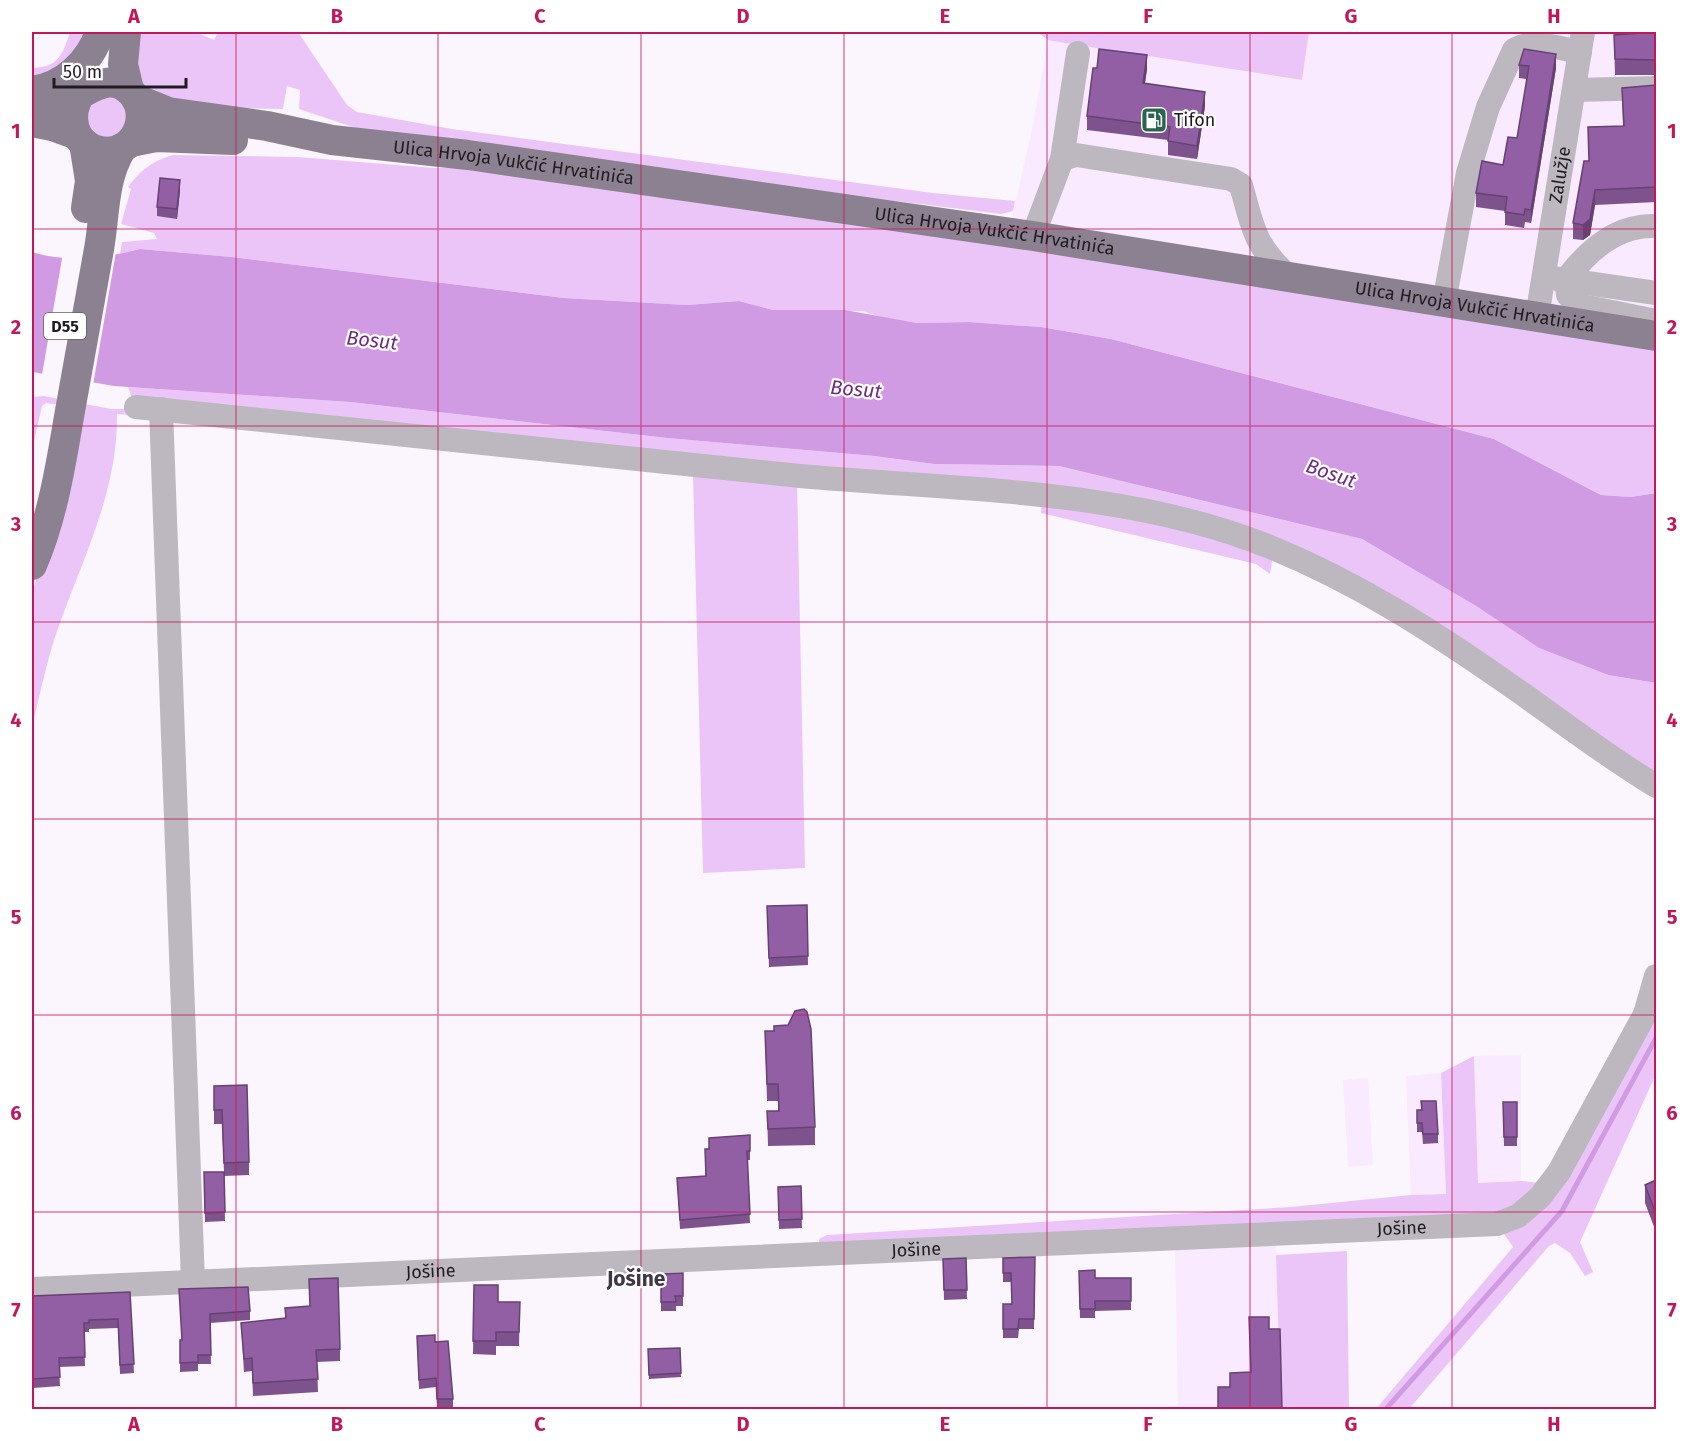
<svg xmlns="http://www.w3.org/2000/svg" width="1688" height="1441" viewBox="0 0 1688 1441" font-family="'Fira Sans',sans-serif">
<rect width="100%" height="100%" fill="#fbf5fd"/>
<!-- built -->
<path fill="#f9eaff" d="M1309,32H1656V350L1006,244L1033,125L1048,40L1302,80Z
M1521,1055V1181L1478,1183L1474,1056Z
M1441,1073L1446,1194L1411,1195L1406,1076Z
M1368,1078L1373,1165L1348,1167L1343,1080Z
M1276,1240L1281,1409H1178L1175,1243Z"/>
<!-- green -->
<path fill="#ebc5f8" d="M70,32H95L83,53L32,82V68C58,68 63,54 70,32Z
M135,32H195L214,40L218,32H298L347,105L357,112L452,129L933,193L1015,201L1013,211L1001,214L896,201L868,202L362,130L299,109L300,90L287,86L283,109L226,108L161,98L140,83Z
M1037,32H1309L1302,80L1065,43L1048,40Z
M105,94L124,102L128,123L112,139L91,133L84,112L87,105Z
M173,155L297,157L435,168L469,167L734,201L1656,350V493L1631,497L1601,495L1494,439L1111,339L1041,327L969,322L917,323L880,317L863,311L773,310L739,301L687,305L564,298L232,257L140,249L120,254L122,242L157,239L154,233L121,224L131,189L128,187C141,170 152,161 173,155Z
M128,387L350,402L667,438L874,456L934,464L1059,466L1362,539L1476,606L1539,648L1608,675L1656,683V775L1430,621L1173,510L138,400L131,396Z
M44,396L111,409H128L155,417L117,414C118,488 86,552 61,620C48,654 41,691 32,726V595L80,408L46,403L42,406L32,450V397Z
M693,474L797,480L805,868L703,873Z
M1042,500L1122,512L1273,555L1270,574L1256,564L1041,513Z
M1656,1008V1074L1580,1242L1593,1272L1585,1276L1570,1253L1555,1243L1549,1246L1409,1409L1375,1410L1513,1247L1502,1231L1532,1215Z
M1474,1056L1478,1183L1521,1181L1541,1183L1498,1217L819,1245V1239L827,1235L1291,1207L1411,1195L1446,1194L1441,1073Z
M1347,1251L1349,1409H1281L1276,1255Z"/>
<!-- water -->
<path fill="#d19be4" d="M140,249L232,257L564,298L687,305L739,301L773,310H845L917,323L969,322L1041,327L1111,339L1494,439L1601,495L1631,497L1656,493V683L1608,675L1539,648L1476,606L1362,539L1059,466L934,464L874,456L667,438L350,402L114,386L32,372V252C66,263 106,258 140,249Z"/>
<!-- pier -->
<path fill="#fbf5fd" d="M116,252L93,385L42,375L63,253L107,255Z"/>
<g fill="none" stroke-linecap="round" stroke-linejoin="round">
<!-- stream -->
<path stroke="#d19be4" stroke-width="5" d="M1385,1410L1562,1211L1656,1038"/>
<!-- minor -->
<g stroke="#bdb7c0" stroke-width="24">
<path d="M1574,90L1656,88"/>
<path d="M1062,159L1076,155L1231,179L1241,185C1253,228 1254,245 1288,276"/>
<path d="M1656,226C1618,224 1588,250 1566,280L1568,295L1582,306L1656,321"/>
<path d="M1033,236L1062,159L1078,53"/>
<path d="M1552,278L1656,293"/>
<path d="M1444,302L1468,173L1488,107L1514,50C1532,38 1560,49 1580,52"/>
<path id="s1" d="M1537,317L1583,32"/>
<path d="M136,407C357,430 578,455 800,476C955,490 1129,488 1275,549C1357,583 1431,630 1504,681C1555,716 1603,754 1656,786"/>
<path d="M161,409L193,1282"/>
<path id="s2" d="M32,1289L1497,1224L1518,1216L1540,1197L1559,1172L1645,1014L1656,976"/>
</g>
<!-- major -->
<g stroke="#8c8190" stroke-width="30">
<path d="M126,32L123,64L129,90"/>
<path d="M32,91C64,87 90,62 100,32"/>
<path id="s3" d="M136,99L168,112L267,126L332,140L468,155L1033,236L1656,336"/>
<path d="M32,103C44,103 57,103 68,99C90,92 109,70 131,92C154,116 133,158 100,151C71,145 67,114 81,93"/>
<path d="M32,122L52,126L77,135"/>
<path d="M131,142L156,137L233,140"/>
<path d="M84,143L90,181L86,208"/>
<path d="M32,565C53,517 61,463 70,411C80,357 89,303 99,249C105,215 103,178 122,148"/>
</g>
</g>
<!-- wall -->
<path fill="#7e528d" d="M1541,32H1563L1562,34Z
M1656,32V75H1615L1614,35Z
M1519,65L1556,68L1531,223L1525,222L1524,228L1505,225V211L1476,207V193L1503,165L1517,138L1527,79L1519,78Z
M1147,69L1145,83L1205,106L1197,159L1168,155V140L1087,130V116Z
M1656,85V202L1595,205L1590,235L1583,240L1573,239V223L1589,161L1588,127L1623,126L1622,88Z
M180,190L177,219L157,216V207Z
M807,905L808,965L769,967L767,906Z
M765,1031L815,1127V1145L768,1146L767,1111H778V1101H767Z
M214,1086L249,1162V1175L224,1176L225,1221L205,1222L204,1172H224L222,1124H214Z
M1421,1101L1438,1134V1143L1423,1144L1422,1132H1417V1110H1421Z
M1503,1102H1517V1146H1504Z
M750,1135V1160H747L750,1223L680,1229L677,1178L705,1176L709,1149Z
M1656,1180V1232L1645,1203V1185Z
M801,1186L802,1228L779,1229L778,1187Z
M1035,1257L1034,1329H1019L1018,1338H1003V1304H1012L1011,1282H1003V1258Z
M966,1258L967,1299L944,1300L943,1259Z
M1079,1271L1095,1278H1131V1310L1095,1311V1318H1080Z
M683,1273V1306H676V1311H661V1274Z
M474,1285L498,1302H520L519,1346H496V1355L473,1354Z
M179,1289L250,1311V1320L210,1323L211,1364H198V1371L180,1372V1340H182Z
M130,1292L134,1373L120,1374L118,1328L89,1329V1332H84L85,1366L59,1367L60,1386L33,1388L32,1376V1296Z
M285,1308L340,1349V1361L317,1362L318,1392L253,1396L252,1371L244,1372L241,1323L285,1318Z
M417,1336L435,1342L453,1399V1407L437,1408L436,1387L419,1389Z
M680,1348L681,1377L649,1379L648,1349Z"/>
<!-- shaded-wall -->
<path fill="#664273" d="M1556,54V68L1531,223V210Z
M1147,55V69L1143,96V83Z
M1205,92V106L1197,159V146Z
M180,180V190L177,219V209Z
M1595,190V205L1590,235L1583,240V225Z"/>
<!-- building -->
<path fill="#925fa4" stroke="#664273" stroke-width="1.5" d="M1656,32V60L1615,59L1614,35Z
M1099,49L1147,55L1143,83L1205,92L1197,146L1168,141L1170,127L1087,116L1093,68H1097Z
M1524,49L1556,54L1531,210L1525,209L1524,215L1505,212L1507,197L1476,193L1482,161L1503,165L1508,137L1517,138L1529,66L1519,65Z
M1656,85V187L1595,190L1590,219L1583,225L1573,223L1584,161H1589L1588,127L1624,126L1622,88Z
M160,178L180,180L177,209L157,207Z
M807,905L808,956L769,958L767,906Z
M804,1009L807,1012L811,1029L815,1127L768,1129L767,1111H779L778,1084H767L765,1031H774V1026L788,1025L795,1011Z
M247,1085L249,1162L224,1163L222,1110H214V1086Z
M1421,1101H1436L1438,1134H1423L1422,1123H1417V1110H1422Z
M1503,1102H1517V1137H1504Z
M750,1135V1151H747L750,1214L680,1220L677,1178L706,1176L705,1149H709V1138Z
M204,1172H224L225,1212L205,1213Z
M1656,1180V1214L1645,1185Z
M801,1186L802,1219L779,1220L778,1187Z
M1035,1257L1034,1319H1019L1018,1329H1003V1304H1012L1011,1273H1003V1258Z
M966,1258L967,1290H944L943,1259Z
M1095,1270V1278H1131V1301H1095V1309H1080L1079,1271Z
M683,1273V1296H675L676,1302H661V1274Z
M338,1278L340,1349L316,1350L318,1379L253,1383L252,1358L244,1359L241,1323L286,1318L285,1308L310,1306L309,1279Z
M474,1285H498V1302H520L519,1332H496V1341H473Z
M248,1287L250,1311L210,1314L211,1355H198V1362L180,1363V1340H182L179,1289Z
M130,1292L134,1364L120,1365L118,1319L89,1320V1323H84L85,1357L59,1358L60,1377L33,1379L32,1367V1296Z
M1249,1317H1269V1329H1280L1282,1410H1218V1387H1230V1373L1251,1372Z
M435,1335V1342L448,1341L453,1399H437L436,1378L419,1380L417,1336Z
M680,1348L681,1373L649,1375L648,1349Z"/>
<!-- grid -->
<path fill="none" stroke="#c2185b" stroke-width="1.5" stroke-opacity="0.55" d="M236,32V1410M438,32V1410M641,32V1410M844,32V1410M1047,32V1410M1250,32V1410M1452,32V1410M32,229H1656M32,426H1656M32,622H1656M32,819H1656M32,1015H1656M32,1212H1656"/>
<!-- icons -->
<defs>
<symbol id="fuel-square" viewBox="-11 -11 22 22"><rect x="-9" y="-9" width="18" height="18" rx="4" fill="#28644f" stroke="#fff"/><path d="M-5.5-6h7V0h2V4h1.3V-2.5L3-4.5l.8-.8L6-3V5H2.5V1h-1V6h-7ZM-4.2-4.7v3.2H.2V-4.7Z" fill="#fff"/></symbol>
</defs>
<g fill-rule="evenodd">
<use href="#fuel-square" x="1139" y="105" width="30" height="30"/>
</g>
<g text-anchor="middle" stroke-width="4.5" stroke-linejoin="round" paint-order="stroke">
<!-- shield labels -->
<rect fill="#fff" stroke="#635f64" stroke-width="1.5" x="44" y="313" width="42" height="26" rx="4.5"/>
<g font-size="16" font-weight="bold" fill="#201b22">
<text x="65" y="332">D55</text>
</g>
<!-- poi labels -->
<g font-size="18" fill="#201b22" stroke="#fff" text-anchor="start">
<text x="1174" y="126">Tifon</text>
</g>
<!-- street labels -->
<g font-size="18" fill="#201b22" stroke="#fff">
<text dy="6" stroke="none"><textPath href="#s3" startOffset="384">Ulica Hrvoja Vukčić Hrvatinića</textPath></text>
<text dy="6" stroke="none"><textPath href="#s1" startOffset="144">Zalužje</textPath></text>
<text dy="6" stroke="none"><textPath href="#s3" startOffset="870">Ulica Hrvoja Vukčić Hrvatinića</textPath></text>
<text dy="6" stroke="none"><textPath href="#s3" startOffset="1356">Ulica Hrvoja Vukčić Hrvatinića</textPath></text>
<text dy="6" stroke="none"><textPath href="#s2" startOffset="1371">Jošine</textPath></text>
<text dy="6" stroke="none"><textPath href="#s2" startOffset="885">Jošine</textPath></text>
<text dy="6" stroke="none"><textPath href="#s2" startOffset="399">Jošine</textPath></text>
</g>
<!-- water labels -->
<g font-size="20" font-style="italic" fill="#6d2c81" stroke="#fff">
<text transform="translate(372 340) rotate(6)" y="7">Bosut</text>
<text transform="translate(856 389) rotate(5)" y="7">Bosut</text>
<text transform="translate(1331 473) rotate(19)" y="7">Bosut</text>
</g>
<!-- quarter labels -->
<g font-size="21" font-weight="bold" fill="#413645" stroke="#fff">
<text x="636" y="1286">Jošine</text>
</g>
</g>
<!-- border -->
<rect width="1688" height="1441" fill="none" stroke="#ffffff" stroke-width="66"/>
<!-- scale -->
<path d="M54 78v9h132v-9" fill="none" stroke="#201b22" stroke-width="3"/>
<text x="63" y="78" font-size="18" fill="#201b22" stroke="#ffffff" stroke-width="4.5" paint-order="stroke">50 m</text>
<rect x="33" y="33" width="1622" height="1375" fill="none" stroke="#c2185b" stroke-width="2"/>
<g font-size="20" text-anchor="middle" font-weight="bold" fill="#c2185b">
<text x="134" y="23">A</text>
<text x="337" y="23">B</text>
<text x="540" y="23">C</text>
<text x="743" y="23">D</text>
<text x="945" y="23">E</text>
<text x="1148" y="23">F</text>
<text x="1351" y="23">G</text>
<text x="1554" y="23">H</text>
<text x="16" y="138">1</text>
<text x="1672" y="138">1</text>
<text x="16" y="334">2</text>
<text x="1672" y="334">2</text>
<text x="16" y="531">3</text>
<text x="1672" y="531">3</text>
<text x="16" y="727">4</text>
<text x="1672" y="727">4</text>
<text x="16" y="924">5</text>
<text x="1672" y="924">5</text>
<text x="16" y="1120">6</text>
<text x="1672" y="1120">6</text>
<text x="16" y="1317">7</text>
<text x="1672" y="1317">7</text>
<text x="134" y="1431">A</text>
<text x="337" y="1431">B</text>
<text x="540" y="1431">C</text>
<text x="743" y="1431">D</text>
<text x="945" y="1431">E</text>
<text x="1148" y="1431">F</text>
<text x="1351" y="1431">G</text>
<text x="1554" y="1431">H</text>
</g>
</svg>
